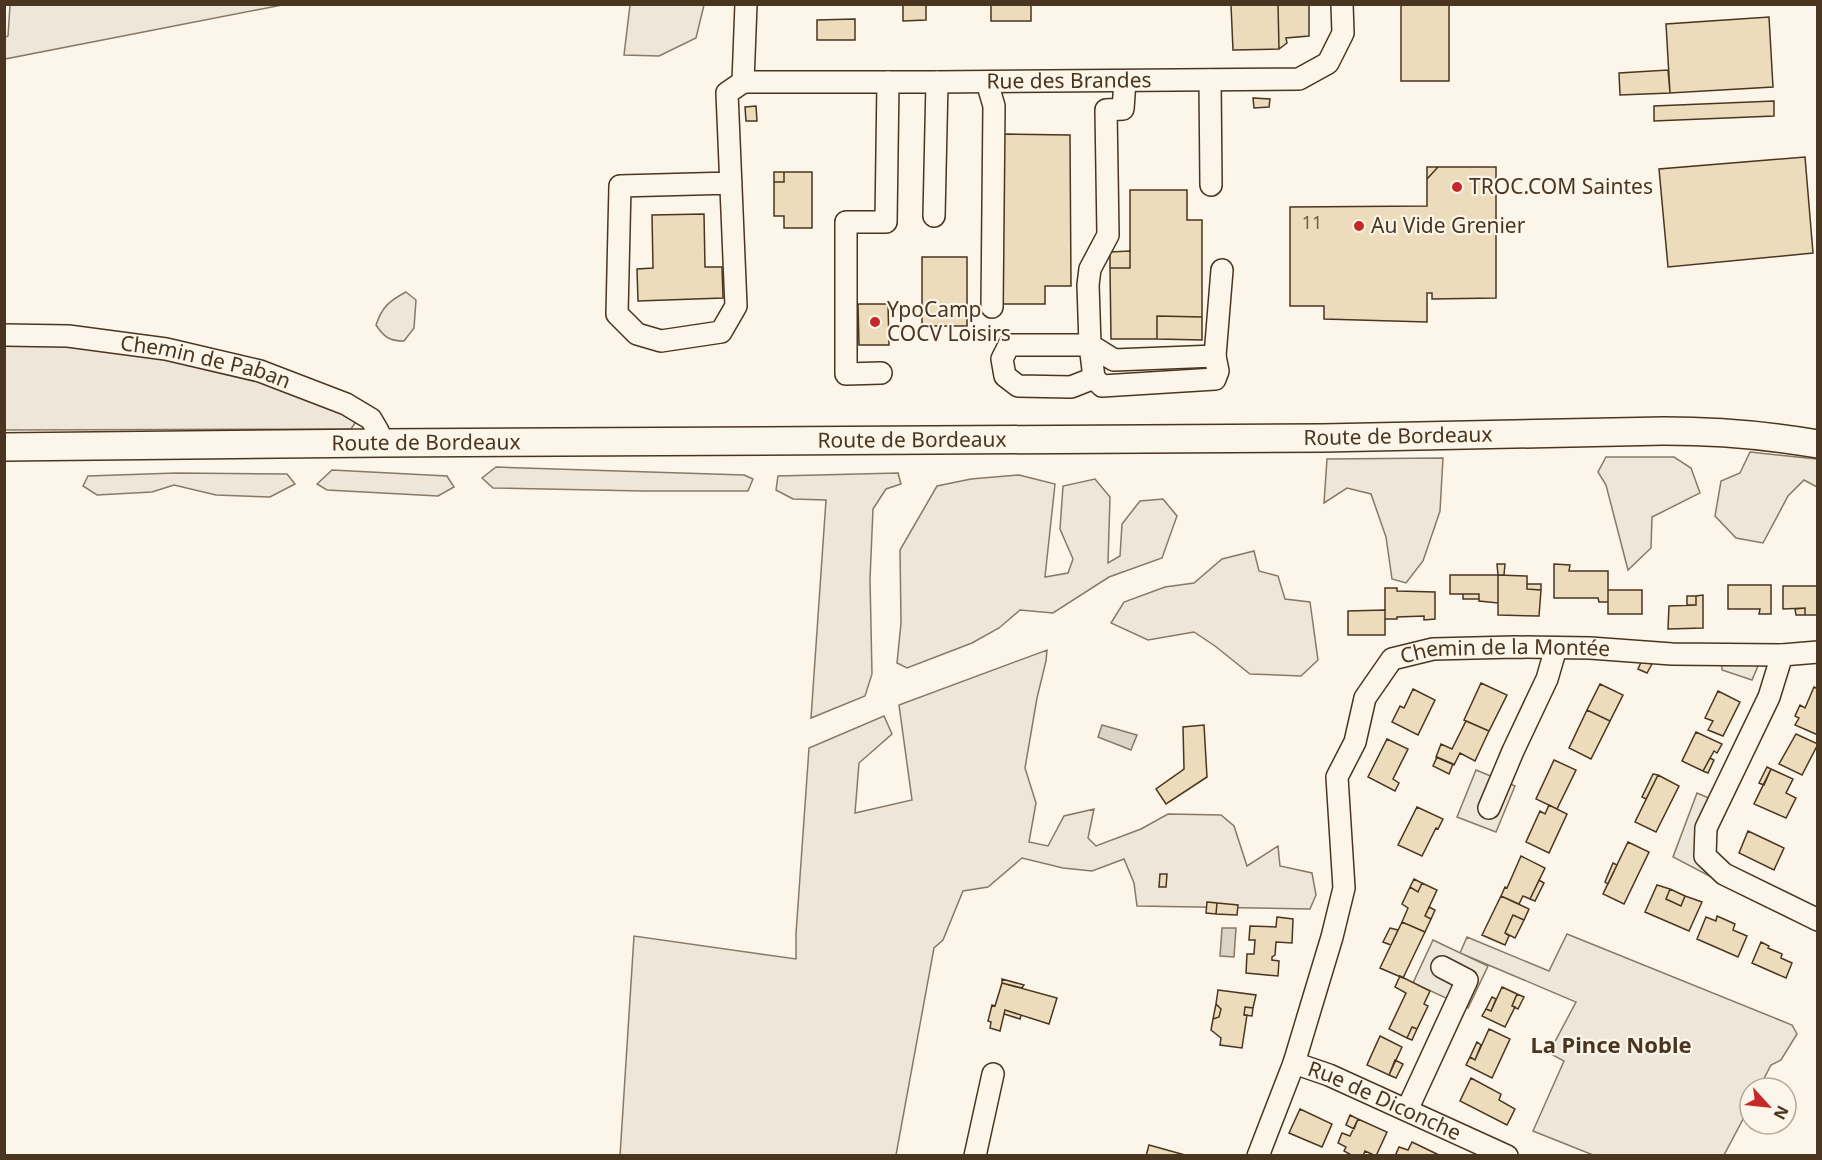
<svg xmlns="http://www.w3.org/2000/svg" width="1822" height="1160" viewBox="0 0 1822 1160" font-family="'Noto Sans',sans-serif">
<rect width="100%" height="100%" fill="#fbf6e9"/>
<!-- green -->
<path fill="#ede6d9" stroke="#887966" stroke-width="1.5" d="M10,5V4L282,5L5,59V37L8,36Z
M630,5V4L704,5L696,38L659,56L624,55Z
M406,292L416,300L414,328L404,341C389,341 384,337 376,325C382,307 389,301 406,292Z
M4,337L153,352L258,374L353,416L355,423L351,429L5,430Z
M1750,452L1817,459V487L1804,480L1788,496L1763,543L1736,538L1715,516L1721,481L1740,473Z
M1606,457H1674L1691,468L1700,493L1652,517L1651,548L1628,570L1606,485L1598,472Z
M1443,458L1440,511L1423,561L1406,583L1392,579L1386,537L1371,494L1347,488L1324,503L1327,459Z
M496,467L744,475L753,479L748,491H643L493,488L482,478Z
M332,470L447,476L454,487L438,496L327,490L317,484Z
M176,473L287,474L295,484L270,497L216,495L174,485L152,492L97,495L83,486L88,476Z
M898,473L901,484L886,489L873,509L870,579L872,674L865,696L811,718L826,500L793,499L776,490L778,476Z
M1019,475L1055,484L1045,577L1068,573L1073,559L1060,529L1063,486L1095,479L1110,497L1108,563L1120,556L1122,524L1140,501L1163,499L1177,516L1162,558L1109,577L1053,613L1020,610L999,628L972,643L907,668L897,663L901,623L900,550L937,486L971,479Z
M1254,551L1259,571L1278,576L1285,599L1310,602L1318,660L1301,676L1250,674L1215,646L1194,632L1148,640L1111,623L1124,602L1165,587L1194,583L1222,559Z
M1047,650L1046,661L1037,698L1025,768L1036,803L1029,842L1048,846L1064,816L1094,809L1088,838L1096,846L1141,829L1168,814L1221,815L1234,826L1247,866L1278,846L1280,866L1312,873L1316,895L1310,909L1137,906L1134,883L1124,859L1092,871L1063,868L1022,858L988,887L963,891L943,940L934,948L896,1155L620,1156L634,936L796,959V934L809,748L884,716L892,734L859,763L855,813L912,800L899,705Z
M1567,934L1792,1025L1797,1034L1781,1060L1771,1065L1759,1088H1750V1106L1724,1155H1593L1533,1131L1564,1061L1549,1053L1576,1002L1460,953L1467,937L1549,971Z"/>
<!-- parking -->
<path fill="#ede7d9" stroke="#887966" stroke-width="1.5" d="M1721,654H1763L1752,680L1722,670Z
M1476,770L1515,786L1496,832L1457,817Z
M1697,793L1718,802L1706,828L1719,881L1673,857Z
M1433,940L1488,966L1468,1008L1413,983Z"/>
<!-- water -->
<path fill="#dcd4c6" stroke="#887966" stroke-width="1.5" d="M1102,725L1137,735L1131,750L1098,737Z
M1222,928H1236L1234,957L1220,956Z"/>
<!-- building -->
<path fill="#ecdcbc" stroke="#4a3520" stroke-width="1.5" d="M903,4H926V20L903,21Z
M991,4H1031V21H991Z
M1278,4L1279,49L1233,50L1231,5Z
M1278,4H1309V36L1286,38L1287,43L1279,49Z
M1401,4H1449V81H1401Z
M1769,17L1773,87L1670,93L1666,24Z
M855,19V40H817V20Z
M1668,70L1670,93L1620,95L1619,73Z
M1253,98L1270,99L1269,107L1254,108Z
M1774,101V116L1654,121V106Z
M756,106L757,121H746L745,107Z
M1003,134L1070,135L1071,286H1045V304H1002Z
M1805,157L1813,253L1668,267L1659,169Z
M1427,167H1438L1427,179Z
M1438,167H1496V298L1432,299V293H1427V322L1324,319V306H1290V207L1427,206V179Z
M774,172H784V182H774Z
M784,172H812V228H784V216H774V182H784Z
M1130,190H1187V220H1202V317L1157,316V339H1111L1110,268H1130Z
M704,214L705,267H722L723,298L638,301L637,269L653,268L652,215Z
M1130,251V268H1110V252Z
M922,257H967V326H922Z
M858,304H888L889,345H859Z
M1157,316L1202,317V340L1157,339Z
M1497,564H1505L1504,575H1498Z
M1554,564L1570,565L1569,571H1608V602H1599L1598,598H1554Z
M1450,575H1498V603L1479,601V594H1450Z
M1498,575L1527,576V589L1541,590L1539,616L1498,615Z
M1527,584H1541V590L1527,589Z
M1728,585H1771V614H1759L1760,609H1728Z
M1783,586H1818V615H1805V608L1783,609Z
M1385,588H1397V591L1435,592V619L1424,620V616L1397,617V619H1385Z
M1608,590H1642V614H1608Z
M1463,594H1479V599H1463Z
M1703,595V628L1668,629L1669,606L1696,605V596Z
M1687,596H1696V605H1687Z
M1805,608V615H1796L1795,609Z
M1385,610V635H1348V611Z
M1642,660L1652,664L1647,673L1638,669Z
M1481,683L1507,695L1489,731L1464,720Z
M1600,684L1623,695L1610,721L1587,710Z
M1814,687L1818,689V735L1795,725L1799,718L1795,716L1800,705L1805,708Z
M1413,689L1435,700L1418,735L1392,722L1400,706L1404,708Z
M1718,691L1740,702L1723,736L1708,730L1713,721L1705,718Z
M1587,710L1610,721L1591,759L1569,748Z
M1466,721L1489,731L1475,761L1460,753L1454,765L1436,757L1441,744L1452,749Z
M1204,725L1207,777L1166,804L1156,789L1184,769L1183,727Z
M1696,732L1722,744L1717,753L1714,751L1703,771L1682,761Z
M1796,734L1818,744L1802,775L1779,764Z
M1387,739L1408,749L1393,779L1399,783L1395,791L1368,777Z
M1437,757L1453,764L1449,774L1433,766Z
M1710,758L1714,760L1708,773L1703,771Z
M1554,760L1576,770L1557,809L1536,799Z
M1767,767L1771,769L1764,785L1759,783Z
M1771,769L1793,779L1786,793L1796,798L1786,818L1754,804Z
M1653,774L1658,775L1646,799L1642,797Z
M1658,775L1679,786L1656,832L1635,822Z
M1549,805L1567,814L1549,853L1526,842L1540,811L1545,814Z
M1417,807L1443,819L1438,829L1436,828L1422,856L1398,845Z
M1748,831L1784,848L1774,870L1739,853Z
M1628,842L1649,852L1624,904L1603,894Z
M1521,856L1545,868L1530,899L1523,896L1519,904L1501,896L1505,887L1507,888Z
M1613,863L1617,865L1608,884L1605,882Z
M1160,874H1167L1166,887H1159Z
M1414,879L1422,883L1418,892L1410,887Z
M1539,880L1544,883L1535,901L1530,899Z
M1422,883L1437,890L1425,916L1431,919L1425,932L1402,922L1408,908L1402,904L1410,887L1418,892Z
M1657,885L1670,889L1666,899L1681,906L1685,896L1702,902L1689,931L1645,912Z
M1670,889L1685,896L1681,906L1666,899Z
M1501,896L1529,909L1524,920L1513,915L1505,933L1509,936L1505,945L1482,935Z
M1207,902L1217,903L1216,914L1206,913Z
M1217,903L1238,905L1237,915L1216,914Z
M1429,907L1435,910L1431,919L1425,916Z
M1513,915L1524,920L1515,938L1505,933Z
M1717,916L1735,924L1733,930L1747,936L1738,957L1697,939L1706,917L1716,921Z
M1277,917L1293,919L1292,943L1276,942L1275,955L1272,957V960L1279,961L1278,976L1246,973L1247,954H1254L1255,940H1249L1250,926L1276,927Z
M1402,922L1425,932L1403,978L1380,968Z
M1390,928L1398,930L1391,945L1383,942Z
M1761,942L1769,946L1768,948L1782,954L1781,958L1792,963L1786,978L1752,963Z
M1400,976L1430,991L1424,1004L1428,1006L1417,1029L1412,1027L1407,1038L1389,1029L1406,993L1395,987Z
M1002,979L1024,985L1022,988L1002,983Z
M1002,983L1057,998L1049,1024L1005,1010L1000,1031L990,1028L991,1022L988,1021L992,1005L995,1006Z
M1502,987L1517,994L1512,1006L1515,1007L1505,1027L1482,1016L1486,1009L1491,1011Z
M1218,990L1256,995L1253,1008L1245,1007L1244,1015H1247L1242,1048L1220,1045L1221,1038L1211,1030L1213,1019L1219,1017L1221,1009L1216,1004Z
M1517,994L1524,997L1518,1009L1512,1006Z
M1492,997L1496,999L1491,1011L1486,1009Z
M1216,1004L1221,1009L1219,1017L1213,1019Z
M1245,1007L1253,1008L1252,1016L1244,1015Z
M1005,1010L1021,1015L1020,1019L1004,1014Z
M1412,1027L1417,1029L1412,1040L1407,1038Z
M1489,1029L1510,1039L1492,1078L1466,1065L1470,1057L1475,1060Z
M1380,1036L1402,1047L1389,1075L1367,1065Z
M1477,1042L1481,1045L1475,1060L1470,1057Z
M1395,1060L1403,1064L1396,1078L1389,1075Z
M1471,1078L1501,1094L1499,1100L1515,1109L1507,1125L1460,1101Z
M1300,1109L1332,1124L1322,1147L1289,1133Z
M1350,1115L1358,1119L1354,1129L1346,1125Z
M1358,1119L1387,1132L1376,1156L1365,1151L1363,1156H1353L1344,1151L1346,1147L1338,1143L1342,1133L1350,1136Z
M1412,1142L1441,1156H1395L1399,1147L1408,1150Z
M1149,1145L1185,1155L1146,1156Z"/>
<g fill="none" stroke-linecap="round" stroke-linejoin="round">
<defs>
<g id="minor">
<path d="M1210,80L1211,185"/>
<path d="M1125,81L1123,109L1106,110L1108,235L1090,269L1088,285L1090,345L1114,360L1215,356L1222,270"/>
<path id="s1" d="M743,82H937L1299,79L1328,63L1343,33L1342,4"/>
<path d="M743,82L746,4"/>
<path d="M987,82L994,106L992,307"/>
<path d="M731,183L620,186L617,314L637,334L661,341L721,332L736,306L727,93L743,82"/>
<path d="M934,216L937,82"/>
<path id="s2" d="M4,335L68,336L166,349L260,371L346,404L371,419L378,431L382,443"/>
<path d="M881,373L846,374V222H886L888,82"/>
<path d="M1094,378L1071,387L1018,386L1005,376L1002,359L1009,345H1090L1094,378L1102,386L1215,379L1218,371L1215,356"/>
<path d="M1818,652L1782,655L1769,697L1706,828L1705,856L1724,874L1818,920"/>
<path d="M1489,808L1513,751L1547,679L1556,648"/>
<path id="s3" d="M1294,1063L1329,1075L1507,1156"/>
<path d="M1407,1110L1467,980L1442,967"/>
<path d="M975,1156L993,1074"/>
<path id="s4" d="M1258,1156L1294,1063L1332,937L1344,888L1337,777L1355,742L1365,698L1392,659L1433,649L1515,647L1590,648L1672,654L1782,655"/>
</g>
<g id="major">
<path id="s5" d="M4,447L382,443L1323,438L1664,431C1716,431 1766,435 1818,444"/>
</g>
</defs>
<!-- minor casing -->
<use href="#minor" stroke="#4a3520" stroke-width="24"/>
<!-- major casing -->
<use href="#major" stroke="#4a3520" stroke-width="30"/>
<!-- minor -->
<use href="#minor" stroke="#fbf6e9" stroke-width="21"/>
<!-- major -->
<use href="#major" stroke="#fbf6e9" stroke-width="27"/>
</g>
<!-- markers -->
<g fill="#c62828" stroke="#fbf6e9" stroke-width="2">
<circle cx="1457" cy="187" r="6"/>
<circle cx="1359" cy="226" r="6"/>
<circle cx="875" cy="322" r="6"/>
</g>
<g text-anchor="middle" stroke-width="4.5" stroke-linejoin="round" paint-order="stroke">
<!-- number labels -->
<g font-size="18" fill="#725f47">
<text x="1312" y="229">11</text>
</g>
<!-- street labels -->
<g font-size="21" fill="#4a3520" stroke="#fbf6e9">
<text dy="7" stroke="none"><textPath href="#s1" startOffset="326">Rue des Brandes</textPath></text>
<text dy="7" stroke="none"><textPath href="#s2" startOffset="204">Chemin de Paban</textPath></text>
<text dy="7" stroke="none"><textPath href="#s5" startOffset="1394">Route de Bordeaux</textPath></text>
<text dy="7" stroke="none"><textPath href="#s5" startOffset="908">Route de Bordeaux</textPath></text>
<text dy="7" stroke="none"><textPath href="#s5" startOffset="422">Route de Bordeaux</textPath></text>
<text dy="7" stroke="none"><textPath href="#s4" startOffset="639">Chemin de la Montée</textPath></text>
<text dy="7" stroke="none"><textPath href="#s3" startOffset="98">Rue de Diconche</textPath></text>
</g>
<!-- poi labels -->
<g font-size="21" fill="#4a3520" stroke="#fbf6e9" text-anchor="start">
<text x="1469" y="194">TROC.COM Saintes</text>
<text x="1371" y="233">Au Vide Grenier</text>
<text x="887" y="317">YpoCamp<tspan x="887" dy="24">COCV Loisirs</tspan></text>
</g>
<!-- neighbourhood labels -->
<g font-size="22" font-weight="bold" fill="#4a3520" stroke="#fbf6e9">
<text x="1611" y="1053">La Pince Noble</text>
</g>
</g>
<!-- border -->
<rect width="1822" height="1160" fill="none" stroke="#4a3520" stroke-width="12"/>
<!-- north arrow -->
<g transform="translate(1768 1106) rotate(117)"><circle r="28" fill="#fbf6e9" stroke="#b4a999" stroke-width="1.5"/>
<path d="M0-4.5L10 22L0 15L-10 22Z" fill="#c62828"/>
<text y="-9" font-size="16" font-weight="bold" text-anchor="middle" fill="#4a3520">N</text>
</g>
</svg>
